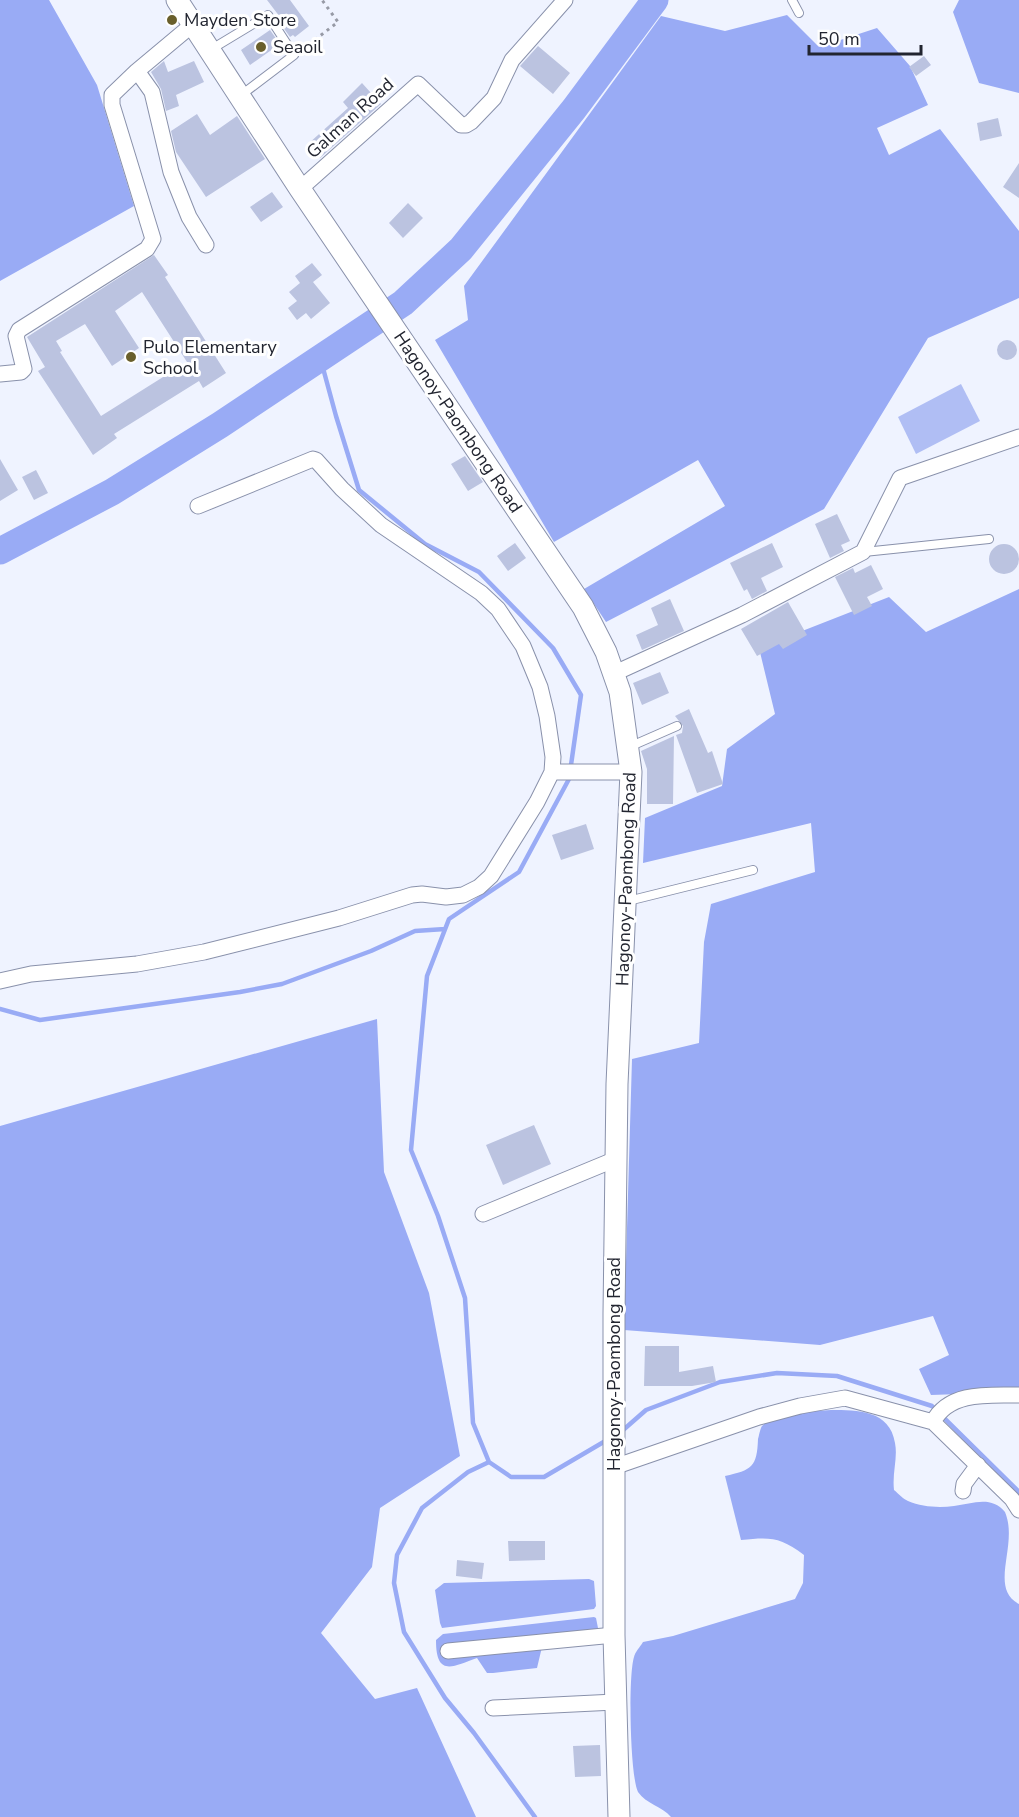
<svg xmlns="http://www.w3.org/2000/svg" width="1019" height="1817" viewBox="0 0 1019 1817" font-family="'Nunito Sans',sans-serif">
<rect width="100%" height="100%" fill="#eff3ff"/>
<!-- green -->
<path fill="#b0bef4" d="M961,384L980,421L916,454L898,417Z"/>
<!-- water -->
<path fill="#99abf5" d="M0,0H49L97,85L134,206L0,281Z
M959,0H1019V93L979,83L953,12Z
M787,15L819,47L877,28L910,66L928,105L877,128L889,155L940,129L1019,231V298L928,338L824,509L606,622L584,589L725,506L698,460L554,542L435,340L468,320L464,286L661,16L725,31Z
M1019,589V1392L931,1395L919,1369L949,1355L933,1316L820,1345L624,1330L632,1059L699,1043L704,942L711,904L815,872L811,823L643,863L645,818L722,786L727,749L775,714L759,648L889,597L926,632Z
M377,1019L384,1172L429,1293L460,1456L380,1508L372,1567L321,1633L375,1699L417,1688L476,1817H0V1126Z
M831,1410C857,1410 890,1410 895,1443C898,1458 892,1473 894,1490C899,1494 903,1499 908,1501C922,1507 939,1508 954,1506C972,1504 991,1495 1005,1512C1019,1545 988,1588 1019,1604V1817H671C662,1806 646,1804 638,1792C630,1776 628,1676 634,1657C635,1652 640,1647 643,1642L673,1636L795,1599L803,1583L804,1555C780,1537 771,1537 741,1540L725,1476C752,1470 757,1467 758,1439C759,1436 760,1429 762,1426C774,1413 814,1411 831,1410Z
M589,1579L594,1581L596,1606L594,1609L442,1628L440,1623L435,1590L444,1583Z
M594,1617L596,1618L599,1633L542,1647L537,1668L493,1673H487L477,1658C452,1667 436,1677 436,1640L443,1634Z"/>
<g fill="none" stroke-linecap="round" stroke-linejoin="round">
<!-- stream -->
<path stroke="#99abf5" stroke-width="4.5" d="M320,357L336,416L359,490L425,544L479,572L553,648L581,695L569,779L519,872L449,919L427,976L411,1150L438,1216L465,1298L473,1423L489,1462L511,1477H544L607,1440
M0,1009L40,1020L240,992L282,984L371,951L415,931L445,929
M622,1431L646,1410L720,1382L777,1373L837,1376L932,1406L1019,1492
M489,1462L468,1472L422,1508L397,1555L394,1583L404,1632L445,1698L474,1733L535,1817"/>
<!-- river -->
<path stroke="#99abf5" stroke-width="27" d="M0,551L112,492L220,425L403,303L461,249L574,109L655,0"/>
</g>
<!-- building -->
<path fill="#bbc3e0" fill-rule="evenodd" d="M267,0H290L309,26L295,37L293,35L290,37L280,23L283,21Z
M270,30L280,44L250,65L241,50Z
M538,46L570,73L553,94L520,66Z
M924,56L931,65L916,76L909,67Z
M164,61L168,72L194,61L204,82L176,95L179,106L166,111L161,89L151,72Z
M362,83L381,104L320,158L308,144L348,108L343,102Z
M197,114L210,135L237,116L265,159L206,197L176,152L171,131Z
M998,118L1002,136L980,141L977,123Z
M1019,163V198L1003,187Z
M272,192L283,207L261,222L250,207Z
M408,203L423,218L403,238L389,223Z
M154,255L168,275L165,277L226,373L203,388L199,381L114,434L117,438L93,455L38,371L45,367L27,337ZM142,292L187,362L101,416L60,352L62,351L56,341L85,324L112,366L139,348L115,311Z
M312,263L322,275L313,282L330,303L311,319L306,313L297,320L288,308L297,301L289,292L300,283L295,276Z
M997 350a10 10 0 1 1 20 0a10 10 0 1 1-20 0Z
M465,456L483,482L468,491L451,464Z
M0,459L18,490L0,501Z
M36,470L48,493L34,500L22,477Z
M837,514L850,541L841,545L844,551L830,558L815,524Z
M515,543L526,558L508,571L497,556Z
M772,543L783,567L761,578L767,591L752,599L747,589L744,591L730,563Z
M989 559a15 15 0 1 1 30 0a15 15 0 1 1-30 0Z
M871,565L883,589L867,597L872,606L854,615L835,577L853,568L855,573Z
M670,599L684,631L642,650L636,635L658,625L651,608Z
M788,602L807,635L783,649L779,644L757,656L741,629Z
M660,672L669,693L642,705L633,683Z
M689,709L708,753L712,751L723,784L697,793L676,735L682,733L683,726L675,716Z
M674,736L673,804H647V769L641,751Z
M586,824L594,849L561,860L552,835Z
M534,1125L551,1164L503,1185L486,1145Z
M645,1346H679V1372L713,1366L716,1382L692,1386H644Z
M508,1541H545V1560L509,1561Z
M457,1560L484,1563L482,1579L456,1576Z
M600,1745L601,1776L575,1777L573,1746Z"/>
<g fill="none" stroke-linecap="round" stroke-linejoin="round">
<defs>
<path id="service" d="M792,0L799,13
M210,50L268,15L294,55L240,96
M864,552L989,539
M629,747L677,726
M628,901L753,870"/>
<path id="minor" d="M137,71L152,92L171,172L189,217L206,245
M300,189L418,84L461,125H466L471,122L494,98L512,60L565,0
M0,374L21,372L24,369L16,336L19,330L147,249L153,239L112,105V95L137,71L192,25
M615,673L742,615L863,552L900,478L1019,437
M552,772H631
M0,981L31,974L137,964L204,952L339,918L412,895L422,894L446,897L463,895L479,887L491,876L537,802L552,772L553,757L547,716L540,687L523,646L498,609L481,593L381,525L342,489L316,460L313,459L198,506
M483,1214L616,1159
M933,1422C949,1391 989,1395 1019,1395
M614,1467L759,1417L800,1406L845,1398L933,1422L1012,1499L1019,1510
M963,1491L964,1484L978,1465
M448,1651L614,1635
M493,1708L615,1702"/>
<path id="secondary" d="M177,0L300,189L583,607L606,652L620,692L631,772L617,1084L614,1314V1635L619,1817"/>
</defs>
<!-- service casing -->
<use href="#service" stroke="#8991ab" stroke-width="10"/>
<!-- minor casing -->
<use href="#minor" stroke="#8991ab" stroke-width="17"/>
<!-- secondary casing -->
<use href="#secondary" stroke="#8991ab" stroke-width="23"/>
<!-- path -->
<path stroke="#979aa6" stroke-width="3" stroke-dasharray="3 4.5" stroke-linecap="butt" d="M303,49L338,22L322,0"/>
<!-- service -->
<use href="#service" stroke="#fff" stroke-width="8"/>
<!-- minor -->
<use href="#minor" stroke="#fff" stroke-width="15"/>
<!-- secondary -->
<use href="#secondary" stroke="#fff" stroke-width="21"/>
</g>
<!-- markers -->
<g fill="#695f2c" stroke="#fff" stroke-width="2">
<circle cx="172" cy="20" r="6"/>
<circle cx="261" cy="47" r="6"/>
<circle cx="131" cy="357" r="6"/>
</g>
<g text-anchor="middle" stroke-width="6" stroke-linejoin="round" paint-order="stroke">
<!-- poi labels -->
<g font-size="18" fill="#222530" stroke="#fff" text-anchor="start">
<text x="184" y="26">Mayden Store</text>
<text x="273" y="53">Seaoil</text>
<text x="143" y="353">Pulo Elementary<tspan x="143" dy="21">School</tspan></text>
</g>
<!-- street labels -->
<g font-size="18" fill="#222530" stroke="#fff">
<text transform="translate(350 118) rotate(-42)" y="6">Galman Road</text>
<text transform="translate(458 422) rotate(56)" y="6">Hagonoy-Paombong Road</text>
<text transform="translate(626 879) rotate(-88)" y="6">Hagonoy-Paombong Road</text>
<text transform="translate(614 1364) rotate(-90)" y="6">Hagonoy-Paombong Road</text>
</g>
</g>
<!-- scale -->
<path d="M809 45v9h112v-9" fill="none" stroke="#222530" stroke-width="3"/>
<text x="818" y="45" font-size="18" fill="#222530" stroke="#ffffff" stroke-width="4.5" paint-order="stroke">50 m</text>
</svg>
